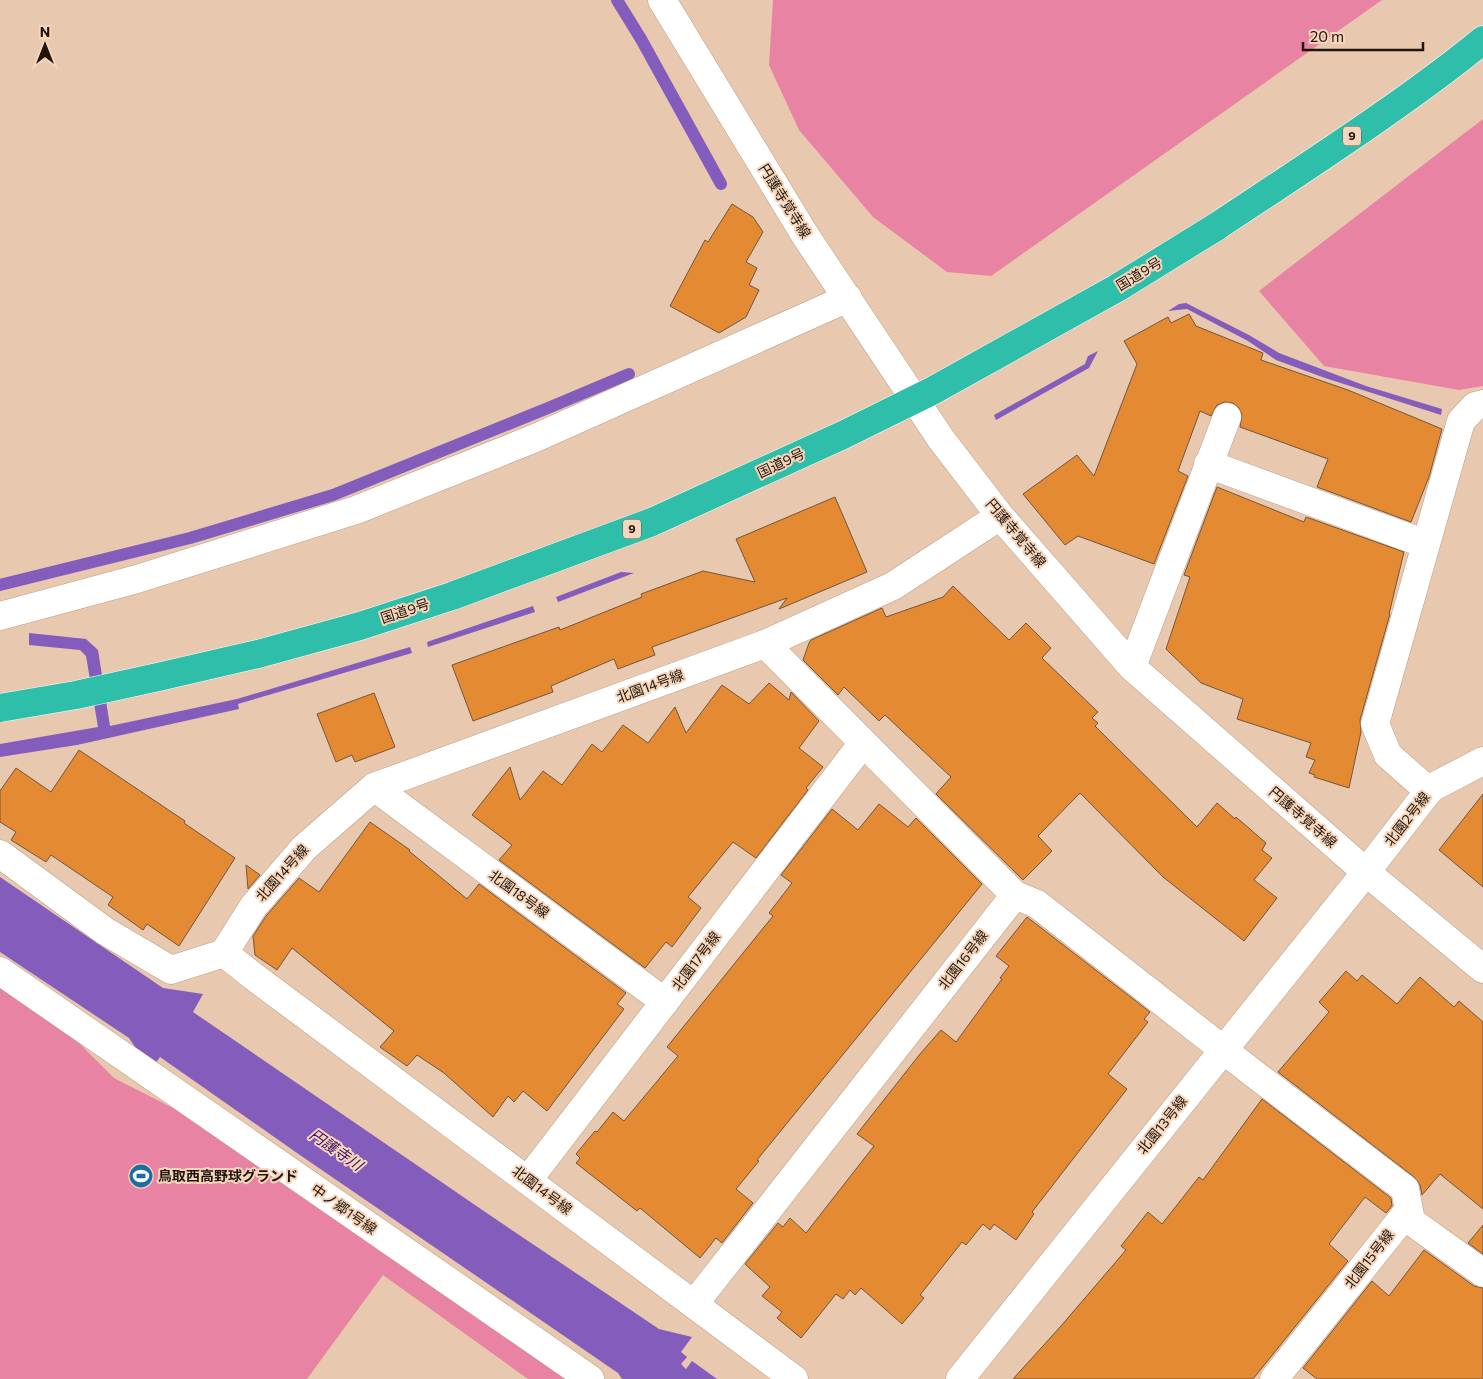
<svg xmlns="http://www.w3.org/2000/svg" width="1483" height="1379" viewBox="0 0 1483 1379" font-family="Commissioner,'Noto Sans JP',sans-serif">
<rect width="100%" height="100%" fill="#e8c8ae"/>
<!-- green -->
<path fill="#e983a3" d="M773,0H1382L991,276L947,272L873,217L799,130L769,65Z
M1483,119V386L1459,390L1324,366L1259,291Z
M0,987L77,1041L114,1078L214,1129L567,1379H528L383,1275L307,1379H0Z"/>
<!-- water -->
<path fill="#845dbc" d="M1186,303L1249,335L1279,353L1366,386L1442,409L1441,415L1325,378L1276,360L1248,341L1187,309L1168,311L1179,304Z
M1098,351L1089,368L996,420L994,415L1085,364L1088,356Z
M621,572L634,573L558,602L556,597Z
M533,606L535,612L428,647L427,642Z
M29,633L86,639L98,650L110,726L237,699L410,647L412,653L238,704L239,709L77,745L0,757V744L98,727L86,656L80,650L29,645Z
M0,877L163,988L203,994L193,1012L494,1218L659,1329L692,1337L681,1352L687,1357L681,1364L686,1369L692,1361L717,1379H622L618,1373L297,1153L160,1057L151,1070L129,1038L0,952Z"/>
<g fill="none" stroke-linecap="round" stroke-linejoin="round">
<!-- stream -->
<path stroke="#845dbc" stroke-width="12" d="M617,0L641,39L721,184
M0,585L190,538L333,495L548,408L629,374"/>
</g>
<!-- building -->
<path fill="#e38a33" stroke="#72563f" d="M732,204L753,217L763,232L746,262L757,268L749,285L759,290L746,317L719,333L670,306L705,240L708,242Z
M1189,314L1196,326L1263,353L1261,360L1348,390L1442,429L1429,477L1411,522L1317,487L1328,459L1240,427L1242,415L1239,408L1233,403L1225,402L1217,405L1211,416L1200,411L1178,471L1188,476L1154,564L1078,536L1065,545L1023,494L1077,455L1094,476L1137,364L1124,341L1168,317L1171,323Z
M1217,487L1304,522L1306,517L1404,552L1389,614H1390L1360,720L1361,732L1349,788L1314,777L1315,775L1309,773L1315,760L1306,757L1311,743L1237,719L1243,699L1201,683L1166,649L1190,577L1184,575Z
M835,497L867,572L779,609L787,598L652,647L655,655L618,669L614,659L551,686L553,692L473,721L452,665L559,627L560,630L642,597L641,594L703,571L755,582L736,539Z
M953,586L1009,640L1026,623L1051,648L1042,658L1098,712L1092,718L1098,723L1095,726L1197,827L1217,803L1235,819L1236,817L1266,843L1262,850L1272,858L1254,880L1277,898L1244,941L1163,877L1080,793L1038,836L1052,851L1023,880L936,794L951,777L885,715L879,721L844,687L838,695L803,660L809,643L811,640L882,608L886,617L943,597Z
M769,683L789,700L791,692L819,721L799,748L823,767L806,788L808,790L756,858L733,842L688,897L701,908L672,947L666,942L645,968L499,860L512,845L472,815L510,767L520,800L543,771L562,785L592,744L602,752L623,725L648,743L675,707L686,733L722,685L749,704Z
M374,693L395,747L355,762L352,755L336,762L317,714Z
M79,750L185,821L184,823L235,858L179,946L147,924L143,930L108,905L113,897L51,855L46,862L11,840L16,832L0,822V791L16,768L51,792Z
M1483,794V887L1439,850Z
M879,804L908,827L916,818L982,884L757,1160L759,1161L736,1189L753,1203L722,1243L716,1238L700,1258L640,1208L637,1211L576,1163L580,1158L576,1154L595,1131L597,1132L613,1112L624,1121L678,1056L667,1047L773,916L769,913L792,883L781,875L832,809L858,830Z
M370,822L410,850L409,851L467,899L479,884L626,993L617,1004L624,1009L547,1111L523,1091L514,1102L508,1096L493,1117L444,1073L417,1055L407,1066L380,1047L394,1031L292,948L277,970L255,955L253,936L266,916L299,878L319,892Z
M246,865L260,875L248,889Z
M1027,917L1150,1012L1144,1019L1148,1022L1108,1074L1127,1089L1032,1212L1034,1214L1016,1240L994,1224L990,1230L983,1224L966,1245L962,1242L920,1295L924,1298L902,1324L861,1288L855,1295L850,1290L843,1299L836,1294L801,1338L777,1318L782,1312L762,1296L770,1287L745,1264L778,1223L783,1227L790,1218L806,1233L874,1146L857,1134L920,1054L941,1030L956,1042L1002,979L1000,978L1009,966L996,956Z
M1346,971L1357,981L1362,975L1397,1004L1420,977L1454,1007L1459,1001L1483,1022V1209L1440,1174L1422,1195L1420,1185L1414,1177L1278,1072L1329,1012L1319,1002Z
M1262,1099L1391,1198L1392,1206L1386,1213L1365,1197L1329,1244L1348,1261L1253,1379H1013L1061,1326L1126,1250L1121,1246L1148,1212L1162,1224L1199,1177L1203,1180Z
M1483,1225V1254L1468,1243Z
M1424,1250L1474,1286L1483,1288V1379H1317L1303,1368L1372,1281L1389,1296Z"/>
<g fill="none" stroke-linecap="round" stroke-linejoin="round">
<defs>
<path id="minor" d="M662,0L805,235L941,439L1000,516L1132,667L1366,872L1483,969
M1208,464L1426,544
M0,616L137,579L356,510L533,439L848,298
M1132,667L1227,417
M374,787L665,1002
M1429,791L1388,755L1375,724L1461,421L1475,406L1483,404
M0,854L105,931L171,970L224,953
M1015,895L1037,904L1253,1073L1405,1189L1411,1221
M0,971L590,1379
M528,1180L863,743
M694,1304L1015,895L765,644
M794,1379L253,976L224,953L253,907L304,848L374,787L765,644L893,586L1000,516
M960,1379L1366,872L1431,788L1483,761
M1274,1379L1404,1216L1483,1273"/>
<path id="highway" d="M1216,227C1270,191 1324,156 1377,119C1413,94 1449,68 1483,40"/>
</defs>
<!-- minor casing -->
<use href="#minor" stroke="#bd9e85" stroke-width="29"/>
<!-- highway casing -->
<use href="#highway" stroke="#fff" stroke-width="29"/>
<!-- minor -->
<use href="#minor" stroke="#fff" stroke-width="28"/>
<!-- highway -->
<use href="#highway" stroke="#2fbea9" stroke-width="28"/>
<defs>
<path id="highway-bridge" d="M0,708L76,695L158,677L258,654L360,626L452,596L652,522L843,435L932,391L1117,288L1216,227"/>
</defs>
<!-- highway-bridge casing -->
<use href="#highway-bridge" stroke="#fff" stroke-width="29" stroke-linecap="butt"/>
<!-- highway-bridge -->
<use href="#highway-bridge" stroke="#2fbea9" stroke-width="28"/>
</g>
<!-- icons -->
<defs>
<symbol id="stadium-disc" viewBox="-11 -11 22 22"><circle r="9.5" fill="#1b6e9f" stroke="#f5d5bb"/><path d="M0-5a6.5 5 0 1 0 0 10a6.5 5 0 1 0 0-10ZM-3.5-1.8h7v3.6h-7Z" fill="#fff"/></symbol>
</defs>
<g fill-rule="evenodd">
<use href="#stadium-disc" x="127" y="1162" width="28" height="28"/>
</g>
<g text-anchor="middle" stroke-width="4" stroke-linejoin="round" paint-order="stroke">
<!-- shield labels -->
<g fill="#f5d5bb" stroke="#604f40" stroke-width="1">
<rect x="1343" y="126.5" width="18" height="19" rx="4"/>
<rect x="623" y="519.5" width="18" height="19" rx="4"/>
</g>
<g font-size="12" font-weight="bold" fill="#20150b">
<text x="1352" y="140">9</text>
<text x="632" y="533">9</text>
</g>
<!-- street labels -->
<g font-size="14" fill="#20150b" stroke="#f5d5bb">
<text transform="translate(785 201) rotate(58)" y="5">円護寺覚寺線</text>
<text transform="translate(1139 274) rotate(-31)" y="5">国道9号</text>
<text transform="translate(781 463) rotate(-25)" y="5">国道9号</text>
<text transform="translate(1016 533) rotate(50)" y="5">円護寺覚寺線</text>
<text transform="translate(405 611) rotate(-18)" y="5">国道9号</text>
<text transform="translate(650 686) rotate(-20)" y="5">北園14号線</text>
<text transform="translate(1303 817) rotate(41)" y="5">円護寺覚寺線</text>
<text transform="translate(1407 819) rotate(-52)" y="5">北園2号線</text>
<text transform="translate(282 873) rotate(-48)" y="5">北園14号線</text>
<text transform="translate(519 894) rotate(36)" y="5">北園18号線</text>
<text transform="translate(963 960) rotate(-52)" y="5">北園16号線</text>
<text transform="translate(696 961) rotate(-53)" y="5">北園17号線</text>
<text transform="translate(1162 1125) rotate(-51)" y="5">北園13号線</text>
<text transform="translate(542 1190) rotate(37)" y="5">北園14号線</text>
<text transform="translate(344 1209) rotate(35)" y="5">中ノ郷1号線</text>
<text transform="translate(1369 1259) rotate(-52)" y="5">北園15号線</text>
</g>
<!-- poi labels -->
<g font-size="14" font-weight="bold" fill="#20150b" stroke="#f5d5bb" text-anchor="start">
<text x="158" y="1181">鳥取西高野球グランド</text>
</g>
<!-- water labels -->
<g font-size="15" font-style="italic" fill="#3d1169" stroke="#f5d5bb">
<text transform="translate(336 1150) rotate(35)" y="5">円護寺川</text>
</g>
</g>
<!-- north arrow -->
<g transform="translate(45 45)" stroke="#f5d5bb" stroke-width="4" paint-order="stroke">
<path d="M0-4L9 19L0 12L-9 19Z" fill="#20150b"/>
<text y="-8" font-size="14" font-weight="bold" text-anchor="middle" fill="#20150b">N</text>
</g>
<!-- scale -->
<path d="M1303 42v8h120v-8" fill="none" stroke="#20150b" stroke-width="2.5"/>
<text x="1310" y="42" font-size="15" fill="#20150b" stroke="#f5d5bb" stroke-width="4" paint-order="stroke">20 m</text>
</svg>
